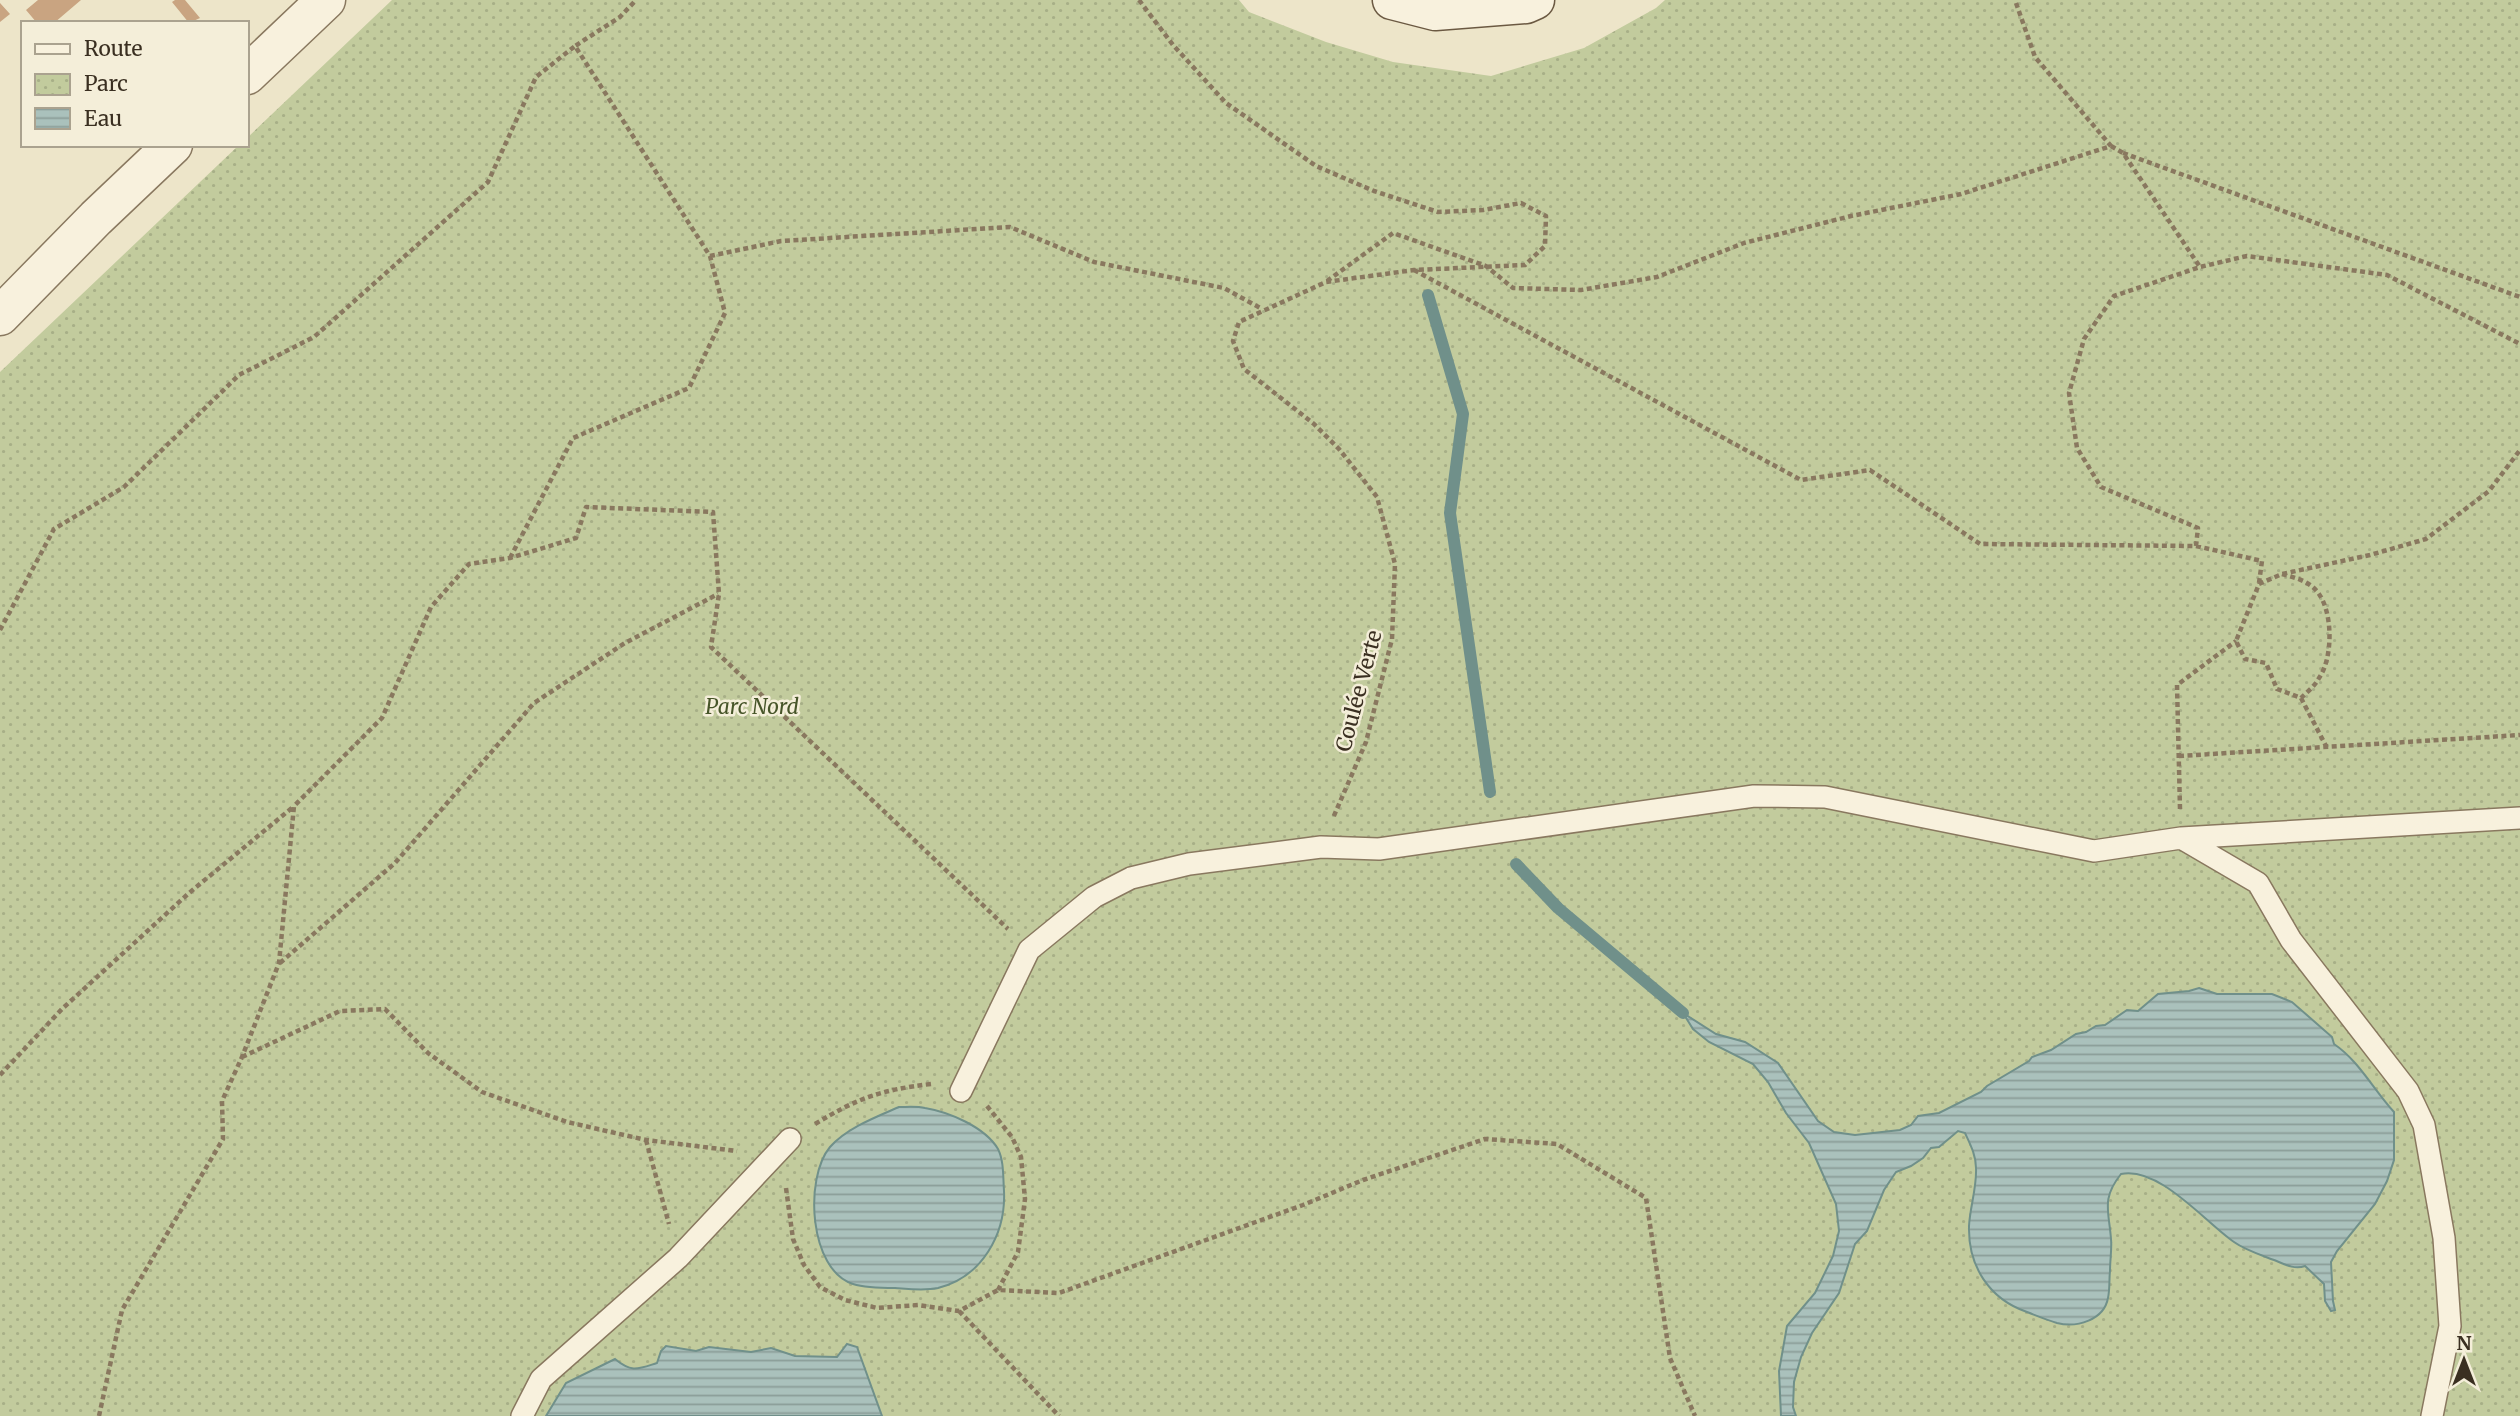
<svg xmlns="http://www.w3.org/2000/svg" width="2520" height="1416" viewBox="0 0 2520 1416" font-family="Merriweather,serif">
<defs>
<pattern id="park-dots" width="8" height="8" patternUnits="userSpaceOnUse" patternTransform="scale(1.75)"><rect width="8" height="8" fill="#c2cb9d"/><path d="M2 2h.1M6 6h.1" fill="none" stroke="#a7af87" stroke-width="1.8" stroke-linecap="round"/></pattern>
<pattern id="water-rules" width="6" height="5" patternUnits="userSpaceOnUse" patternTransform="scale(1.75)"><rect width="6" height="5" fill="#aac1bc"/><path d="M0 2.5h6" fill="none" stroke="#8b9d98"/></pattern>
</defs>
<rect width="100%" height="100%" fill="#ede5c9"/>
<!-- park -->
<path fill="url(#park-dots)" d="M392,0H1239L1249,12L1326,42L1393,62L1491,76L1584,48L1656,8L1665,0H2520V1416H0V372L239,145H247V138Z"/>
<!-- water -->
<path fill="url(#water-rules)" stroke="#70908a" stroke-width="2" d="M2199,988L2217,994H2272L2292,1002L2332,1037L2334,1044C2359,1061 2373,1089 2394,1112V1160L2387,1181L2375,1204L2337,1251L2331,1262L2333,1301L2335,1310L2331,1311L2325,1301L2324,1284L2305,1266C2294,1270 2284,1264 2274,1260C2261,1255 2245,1250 2234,1242C2205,1222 2159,1166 2121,1174C2101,1199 2109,1211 2111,1239C2112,1249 2110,1260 2110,1271C2109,1280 2110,1289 2108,1298C2104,1320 2077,1328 2057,1323C2047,1320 2037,1316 2027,1312C1989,1299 1968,1266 1969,1226C1970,1207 1977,1187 1976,1168C1976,1155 1970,1144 1965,1133L1958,1131L1939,1147L1931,1148L1923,1158L1911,1166L1896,1172L1884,1190L1867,1231L1855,1244L1839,1293L1812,1333L1801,1357L1794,1382L1793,1407L1796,1416H1781L1779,1371L1787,1326L1815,1293L1833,1256L1839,1231L1836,1204L1809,1143L1786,1113L1768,1082L1753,1064L1709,1042L1693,1029L1683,1013L1716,1034L1745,1042L1778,1063L1818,1121L1834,1132L1855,1135L1900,1130L1911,1125L1918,1116L1939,1113L1981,1092L1987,1086L2029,1061L2032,1057L2051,1050L2076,1034L2086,1032L2096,1026L2105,1025L2127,1010L2138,1011L2158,994L2189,991Z
M899,1107C907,1107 917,1106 925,1108C949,1112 985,1127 998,1149C1004,1161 1003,1177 1004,1191C1006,1234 982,1277 938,1288C924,1291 909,1289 895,1288C882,1288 866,1288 853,1284C809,1270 804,1178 830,1147C847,1128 876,1117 899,1107Z
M847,1344L857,1347L882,1416H546L566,1383L615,1359C632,1373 638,1369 657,1363L661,1351L666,1346L696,1351L709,1347L751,1352L771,1348L795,1356L837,1357Z"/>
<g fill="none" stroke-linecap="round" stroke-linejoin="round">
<!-- stream -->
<path stroke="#70908a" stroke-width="12" d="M1428,295L1463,414L1450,513L1490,792
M1516,864L1558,908L1683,1013"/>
</g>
<!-- building -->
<path fill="#c9a481" d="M38,0H81L54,23H37L26,10Z
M175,0H185L200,18L189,23L172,2Z
M0,3L10,14L0,22Z"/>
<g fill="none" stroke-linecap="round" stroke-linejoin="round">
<defs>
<path id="service" d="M2181,838L2258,883L2291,940L2408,1091L2424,1125L2444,1238L2450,1326L2432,1416
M961,1091L1029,950L1094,897L1131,878L1189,864L1321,847L1379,849L1754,796L1825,797L2094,851L2181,838L2520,818
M522,1416L541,1379L678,1258L790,1139"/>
<path id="tertiary" d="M247,75L326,0
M0,316L96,218L173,145"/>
<path id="secondary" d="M1392,0L1435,11L1526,4L1535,0"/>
</defs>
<!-- service casing -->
<use href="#service" stroke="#89785f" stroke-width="24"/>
<!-- tertiary casing -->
<use href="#tertiary" stroke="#89785f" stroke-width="41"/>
<!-- secondary casing -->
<use href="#secondary" stroke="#6b5942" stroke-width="41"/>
<!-- path -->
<path stroke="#89785f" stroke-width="4.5" stroke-dasharray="5 3.5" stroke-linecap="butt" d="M1139,0L1173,45L1226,103L1316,166L1374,191L1438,212L1483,210L1521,203L1546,216L1545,246L1525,265L1414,270L1326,282L1239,322L1233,341L1244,369L1314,424L1339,449L1377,497L1395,564L1392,639L1366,742L1333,818
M2111,146L2123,153L2200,267
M2123,153L2520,297
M710,256L781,241L1010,227L1094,262L1224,288L1262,309
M1414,270L1801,480L1870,470L1980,544L2196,546L2198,528L2101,487L2077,448L2069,393L2084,339L2114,296L2200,267L2247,256L2387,275L2520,344
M1327,281L1393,233L1486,266L1513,288L1581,290L1657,277L1744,243L1851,216L1961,194L2111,146L2035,57L2015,0
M2196,546L2262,561L2259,583
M510,558L573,438L689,388L725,313L710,256L575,46L620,17L636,0
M2282,574C2296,578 2310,581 2319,594C2333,614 2333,658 2319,678C2315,686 2307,692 2301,698L2277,689L2266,663L2245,659L2236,641L2259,584L2282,574L2370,555L2426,539L2489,491L2520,450
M0,630L54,529L124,487L239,375L314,337L488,182L536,77L575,46
M2301,698L2326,746
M2179,756L2520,735
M2180,809L2177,685L2236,641
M280,963L395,863L534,703L625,643L718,594
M242,1057L340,1011L385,1009L428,1053L482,1092L567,1122L646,1140L737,1151
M0,1075L62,1009L189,893L293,807
M987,1106L1012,1137L1021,1157L1025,1199L1018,1252L998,1290
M815,1124C858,1098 880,1090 931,1084
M646,1140L669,1224
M786,1188L793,1239L804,1265L820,1287L845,1300L877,1308L918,1305L959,1311L998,1290L1059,1293L1303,1205L1363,1180L1485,1139L1557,1144L1646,1198L1670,1358L1695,1416
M959,1311L1059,1416
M99,1416L122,1310L223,1139L222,1101L242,1057L279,963L294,806L382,718L431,607L469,564L510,558L576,538L586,507L713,512L719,594L711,647L1008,929"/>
<!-- service -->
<use href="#service" stroke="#f8f1dd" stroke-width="21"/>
<!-- tertiary -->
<use href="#tertiary" stroke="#f8f1dd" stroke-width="38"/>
<!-- secondary -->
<use href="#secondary" stroke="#f8f1dd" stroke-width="38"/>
</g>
<g text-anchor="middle" stroke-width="5" stroke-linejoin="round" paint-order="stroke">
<!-- street labels -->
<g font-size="21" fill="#3a2f21" stroke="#f4eed9">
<text transform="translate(1359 691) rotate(-75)" y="7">Coulée Verte</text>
</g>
<!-- park labels -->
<g font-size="21" font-style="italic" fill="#475529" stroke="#f4eed9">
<text x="752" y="714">Parc Nord</text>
</g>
</g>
<!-- legend -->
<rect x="21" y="21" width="228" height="126" fill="#f4eed9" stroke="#aaa28f" stroke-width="2"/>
<rect x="35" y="44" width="35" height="10" fill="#f8f1dd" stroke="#aaa28f" stroke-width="2"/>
<text x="84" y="56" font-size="21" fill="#3a2f21">Route</text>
<rect x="35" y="74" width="35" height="21" fill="url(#park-dots)" stroke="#aaa28f" stroke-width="2"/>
<text x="84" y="91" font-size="21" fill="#3a2f21">Parc</text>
<rect x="35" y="108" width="35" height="21" fill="url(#water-rules)" stroke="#aaa28f" stroke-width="2"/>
<text x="84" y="126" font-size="21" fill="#3a2f21">Eau</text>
<!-- north arrow -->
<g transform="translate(2464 1360)" stroke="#f4eed9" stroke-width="5" paint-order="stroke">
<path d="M0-5L12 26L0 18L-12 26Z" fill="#3a2f21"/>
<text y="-10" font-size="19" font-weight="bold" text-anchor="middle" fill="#3a2f21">N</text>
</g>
</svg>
